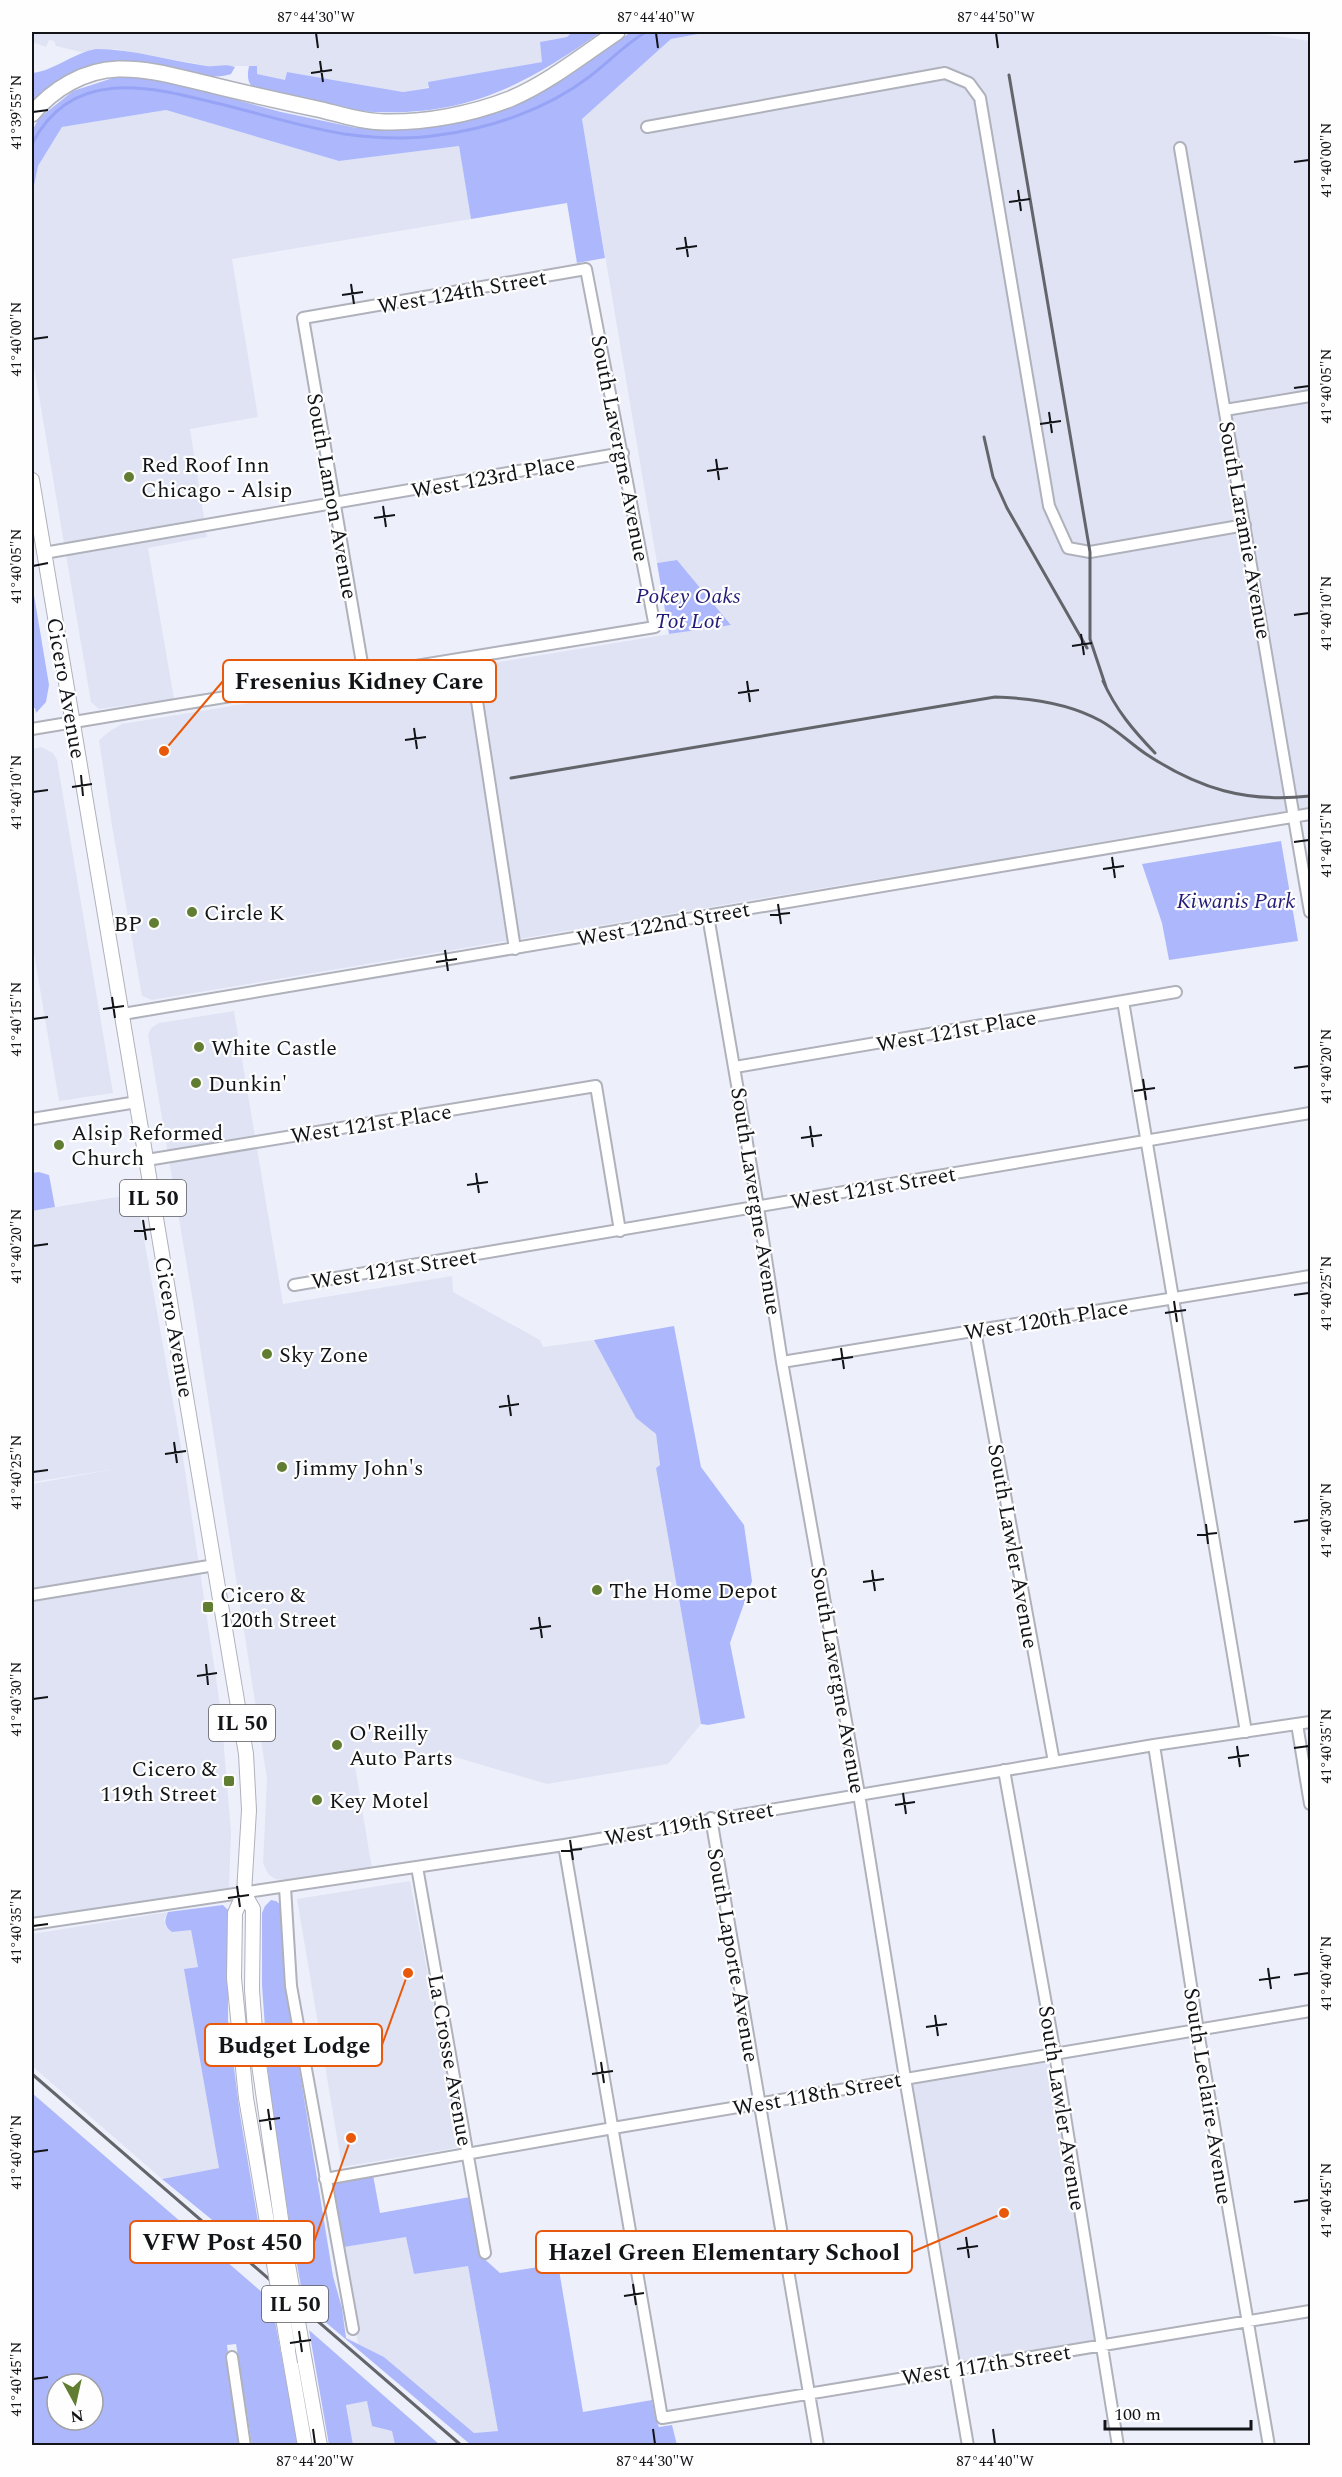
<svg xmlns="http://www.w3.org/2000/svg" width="1342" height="2477" viewBox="0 0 1342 2477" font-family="Spectral,serif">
<rect width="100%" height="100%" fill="#edf0fb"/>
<!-- built -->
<path fill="#dfe3f4" d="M32,32H572L567,37L540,42L543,62L429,82L430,87L403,92L287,72L285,81L257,74V66H209L114,49L81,52L56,46L54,41L49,40L46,47L32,42Z
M709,32H1073L1171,34L1250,32L1310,41V807L152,1000L142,996L112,826L99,740L110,731L122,724L731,624L677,560L657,563L582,119L671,39Z
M166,110L339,161L459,146L471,219L232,259L258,417L190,429L207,537L148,548L174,699L99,709L91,702L32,355V196L38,166L62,127Z
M41,747L53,753L57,760L113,1093L59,1101L32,942V749Z
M234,1011L283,1304L452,1276L453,1292L540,1340L543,1347L594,1340L636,1418L656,1434L660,1466L656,1468L701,1724L668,1764L547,1784L438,1752L355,1766L372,1869L283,1880L275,1879L268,1874L263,1863L267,1779L193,1302L148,1035L151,1028L159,1023Z
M136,1194L183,1458L221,1712L231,1832L229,1888L32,1919V1484L115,1469L32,1482V1211Z
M410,1881L461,2147L342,2167L297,1899Z
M168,1912L164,1919L166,1927L172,1932L191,1929L198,1967L185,1969L219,2168L162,2179L32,2066V1934Z
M1048,2060L1095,2342L960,2364L911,2084Z
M406,2237L468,2265L498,2431L474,2433L384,2357L358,2344L344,2247Z
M367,2401L392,2431L395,2445H353L346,2404Z"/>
<!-- green -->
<path fill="#adb8fc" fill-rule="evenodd" d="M572,32H601C519,89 462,119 358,111C325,109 288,97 255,90C247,83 247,76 249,66H257V74L285,80L287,72L403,92L429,88L428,82L542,62L540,42L567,37Z
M631,32H709L671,39L582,119L605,258L577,263L567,203L471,219L459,146L339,161L166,110L62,127L38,166L32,196V132L38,119L73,91L119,76L167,81L281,112L357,128L427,125L498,111L571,72Z
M96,49C134,49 170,61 207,66C217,67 225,63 235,67L231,74C205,84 152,59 118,62C104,63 48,96 32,104V73C54,71 73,53 96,49Z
M677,560L731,625L669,634L657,563Z
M32,583L49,685L46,702L36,713L35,708H32Z
M1281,841L1298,941L1169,960L1162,923L1142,864Z
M39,1172L49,1175L55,1207L32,1211V1173Z
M674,1326L701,1467L744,1525L752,1581L730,1643L745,1718L708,1725L701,1724L656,1468L660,1465L656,1434L636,1418L594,1340Z
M271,1900L276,1901L281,1905L283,1914V1956L290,2012L333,2276L342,2308L346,2338L384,2357L474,2433L498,2431L468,2266L414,2274L406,2237L344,2247L331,2182L373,2175L380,2213L470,2197L480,2255L500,2273L558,2264L583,2412L652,2400L655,2417L659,2427L672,2425L677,2445H471L304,2304L276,2144L269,2085L262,1985V1913L265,1906Z
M223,1905L228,1910V2020L240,2115L265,2263L162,2179L219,2168L184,1969L198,1967L191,1930L172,1932C164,1926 164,1921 168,1912Z
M32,2093L271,2300L298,2445H252L236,2344L227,2345L240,2445H32ZM57,2384H93V2420H57Z
M309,2330L440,2445H395L392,2431L372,2426L367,2401L346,2405L353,2445H329Z"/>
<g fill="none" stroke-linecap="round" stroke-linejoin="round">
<!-- stream -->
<path stroke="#97a3f5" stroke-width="3" d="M32,144C71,67 149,86 216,103C258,113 301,127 344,134C375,138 408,140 439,135C492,128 547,109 589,77C609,62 625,44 646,32"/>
<defs>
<path id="minor" d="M647,127L945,73L969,83L980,98L1049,506L1068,548L1090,552L1245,525
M1180,148L1310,912
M1225,410L1310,396
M44,553L623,453
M475,688L515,949
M32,729L170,706L655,627L586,269L303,318L364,675
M708,916L758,1207L782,1362L859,1794L905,2078L968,2446
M1123,1001L1246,1732
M123,1014L1310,814
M735,1067L1176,992
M32,1119L137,1102
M147,1160L596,1086L620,1231
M294,1285L1310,1113
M975,1331L1054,1762
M782,1362L1310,1276
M32,1595L215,1565
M1297,1724L1310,1804
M1154,1745L1198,2031L1269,2446
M1004,1770L1055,2054L1118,2446
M711,1818L818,2446
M564,1845L662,2418L1310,2311
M417,1867L485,2253
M285,1887L291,1986L353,2329
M32,1924L564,1845L1154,1745L1310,1722
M325,2179L613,2128L1310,2011
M232,2357L245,2446"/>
<path id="major" d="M32,480L246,1754L249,1810L244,1893L235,1913L234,1978L246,2098L269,2234
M244,1893L253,1909L252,1990L256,2043L285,2247
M288,2348L305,2446
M305,2362L320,2446"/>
<path id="highway" d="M32,114C53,89 84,70 118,69C150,68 181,78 212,85C248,94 285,102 322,110C342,115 364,122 385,122C425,123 472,114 510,99C548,83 583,55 617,32"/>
</defs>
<!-- minor casing -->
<use href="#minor" stroke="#afb1bb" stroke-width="14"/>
<!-- major casing -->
<use href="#major" stroke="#afb1bb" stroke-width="16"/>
<!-- highway casing -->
<use href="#highway" stroke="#afb1bb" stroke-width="18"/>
<!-- minor -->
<use href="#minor" stroke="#fff" stroke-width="10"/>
<!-- major -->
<use href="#major" stroke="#fff" stroke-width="14"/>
<!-- highway -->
<use href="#highway" stroke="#fff" stroke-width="15"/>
<!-- rail -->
<path stroke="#63656b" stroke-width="3" d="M1009,75L1090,552V639L1106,687
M984,437L993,477L1007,508L1087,648
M1103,681C1116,710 1133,730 1155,753
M511,778L995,697C1031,698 1069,703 1101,721C1117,730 1130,743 1146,754C1199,789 1246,803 1310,796
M32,2074L462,2446"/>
<defs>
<path id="major-bridge" d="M269,2234L288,2348
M285,2247L305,2362"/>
</defs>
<!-- major-bridge casing -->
<use href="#major-bridge" stroke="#afb1bb" stroke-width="16" stroke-linecap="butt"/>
<!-- major-bridge -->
<use href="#major-bridge" stroke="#fff" stroke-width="14"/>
</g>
<!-- ticks -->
<path fill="none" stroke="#131418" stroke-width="2" d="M316,33L318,48M656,33L658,48M996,33L998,48M320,61L323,82M311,73L332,70M33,112L48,110M1294,162L1309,160M1018,190L1021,211M1009,202L1030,199M685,237L688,257M676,249L697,246M351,284L354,304M342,295L363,292M33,339L48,337M1294,388L1309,386M1049,412L1052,433M1040,424L1061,421M716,459L719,480M707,471L728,468M383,506L386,527M374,518L395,515M33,566L48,563M1294,615L1309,613M1081,634L1084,655M1072,646L1092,643M747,681L750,702M738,693L759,690M414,728L417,749M405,740L426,737M81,775L83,796M72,787L92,784M33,792L48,790M1294,842L1309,840M1112,857L1115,878M1103,869L1124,866M778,904L781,924M770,915L790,913M445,950L448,971M436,962L457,959M112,997L115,1018M103,1009L124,1006M33,1019L48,1017M1294,1068L1309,1066M1143,1079L1146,1100M1134,1091L1155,1088M810,1126L813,1147M801,1138L822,1135M476,1173L479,1193M467,1185L488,1182M143,1220L146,1240M134,1231L155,1229M33,1246L48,1244M1294,1295L1309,1293M1174,1301L1177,1322M1165,1313L1186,1310M841,1348L844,1369M832,1360L853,1357M508,1395L511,1416M499,1407L519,1404M174,1442L177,1463M165,1454L186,1451M33,1472L48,1470M1294,1522L1309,1520M1206,1524L1208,1544M1197,1535L1217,1533M872,1570L875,1591M863,1582L884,1579M539,1617L542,1638M530,1629L551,1626M206,1664L208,1685M197,1676L217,1673M33,1699L48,1697M1237,1746L1240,1767M1294,1748L1309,1746M1228,1758L1249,1755M903,1793L906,1814M895,1805L915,1802M570,1840L573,1860M561,1851L582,1849M237,1886L240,1907M228,1898L249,1895M33,1926L48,1924M1268,1968L1271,1989M1294,1975L1309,1973M1259,1980L1280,1977M935,2015L938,2036M926,2027L947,2024M601,2062L604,2083M592,2074L613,2071M268,2109L271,2130M259,2121L280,2118M33,2152L48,2150M1294,2202L1309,2200M966,2237L969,2258M957,2249L978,2246M633,2284L636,2305M624,2296L644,2293M299,2331L302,2352M290,2343L311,2340M33,2379L48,2377M313,2429L315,2444M653,2429L655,2444M993,2429L995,2444"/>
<!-- markers -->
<g fill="#617d32" stroke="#fefefe" stroke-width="2">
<circle cx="129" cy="477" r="6"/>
<circle cx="192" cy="912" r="6"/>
<circle cx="154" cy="923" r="6"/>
<circle cx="199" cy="1047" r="6"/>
<circle cx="196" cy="1083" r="6"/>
<circle cx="59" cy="1145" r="6"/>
<circle cx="267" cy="1354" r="6"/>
<circle cx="282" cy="1467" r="6"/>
<circle cx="597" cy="1590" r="6"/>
<rect x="202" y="1601" width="12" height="12" rx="3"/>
<circle cx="337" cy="1745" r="6"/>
<rect x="223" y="1775" width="12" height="12" rx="3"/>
<circle cx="317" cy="1800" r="6"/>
</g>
<g text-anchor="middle" stroke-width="4.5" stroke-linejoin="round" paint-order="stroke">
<!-- shield labels -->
<g fill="#fefefe" stroke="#5a5a5d" stroke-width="1.5">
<rect x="120" y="1180" width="66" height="36" rx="4.5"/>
<rect x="209" y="1705" width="66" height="36" rx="4.5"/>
<rect x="262" y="2286" width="66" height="36" rx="4.5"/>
</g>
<g font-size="21" font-weight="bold" fill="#131418">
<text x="153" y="1205">IL 50</text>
<text x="242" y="1730">IL 50</text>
<text x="295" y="2311">IL 50</text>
</g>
<!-- street labels -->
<g font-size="22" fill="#131418" stroke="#fefefe">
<text transform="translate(462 291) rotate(-10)" y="8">West 124th Street</text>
<text transform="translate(621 448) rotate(79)" y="8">South Lavergne Avenue</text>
<text transform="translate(493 476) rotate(-10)" y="8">West 123rd Place</text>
<text transform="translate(333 496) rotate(80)" y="8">South Lamon Avenue</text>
<text transform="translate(1246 530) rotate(80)" y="8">South Laramie Avenue</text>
<text transform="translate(67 688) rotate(80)" y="8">Cicero Avenue</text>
<text transform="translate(663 923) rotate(-10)" y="8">West 122nd Street</text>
<text transform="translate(956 1030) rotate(-10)" y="8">West 121st Place</text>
<text transform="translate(371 1123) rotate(-9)" y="8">West 121st Place</text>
<text transform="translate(873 1187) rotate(-10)" y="8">West 121st Street</text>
<text transform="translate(757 1201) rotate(81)" y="8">South Lavergne Avenue</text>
<text transform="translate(394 1268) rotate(-9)" y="8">West 121st Street</text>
<text transform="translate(1046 1319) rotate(-9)" y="8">West 120th Place</text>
<text transform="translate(175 1327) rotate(80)" y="8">Cicero Avenue</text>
<text transform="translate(1014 1546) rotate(80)" y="8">South Lawler Avenue</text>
<text transform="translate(839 1680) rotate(80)" y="8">South Lavergne Avenue</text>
<text transform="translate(689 1823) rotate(-10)" y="8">West 119th Street</text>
<text transform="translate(734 1955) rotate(80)" y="8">South Laporte Avenue</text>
<text transform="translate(451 2060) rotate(80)" y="8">La Crosse Avenue</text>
<text transform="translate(817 2093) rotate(-10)" y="8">West 118th Street</text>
<text transform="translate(1209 2096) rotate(81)" y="8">South Leclaire Avenue</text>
<text transform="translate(1063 2108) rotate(81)" y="8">South Lawler Avenue</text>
<text transform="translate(986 2364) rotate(-9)" y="8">West 117th Street</text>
</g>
<!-- poi labels -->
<g font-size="22" fill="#131418" stroke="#fefefe" text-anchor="start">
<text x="141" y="472">Red Roof Inn<tspan x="141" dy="25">Chicago - Alsip</tspan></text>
<text x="204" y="920">Circle K</text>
<text x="142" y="931" text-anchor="end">BP</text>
<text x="211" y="1055">White Castle</text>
<text x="208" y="1091">Dunkin'</text>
<text x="71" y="1140">Alsip Reformed<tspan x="71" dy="25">Church</tspan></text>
<text x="279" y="1362">Sky Zone</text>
<text x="294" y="1475">Jimmy John's</text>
<text x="609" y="1598">The Home Depot</text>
<text x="220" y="1602">Cicero &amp;<tspan x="220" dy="25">120th Street</tspan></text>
<text x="349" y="1740">O'Reilly<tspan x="349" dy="25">Auto Parts</tspan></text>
<text x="217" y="1776" text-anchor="end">Cicero &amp;<tspan x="217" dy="25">119th Street</tspan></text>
<text x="329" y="1808">Key Motel</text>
</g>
<!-- park labels -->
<g font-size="22" font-style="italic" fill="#231b78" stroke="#fefefe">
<text x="688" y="603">Pokey Oaks<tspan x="688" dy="25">Tot Lot</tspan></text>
<text x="1236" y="908">Kiwanis Park</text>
</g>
</g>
<!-- callouts -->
<path fill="none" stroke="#e8590c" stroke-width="2" d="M164 751L223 681M408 1973L382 2045M351 2138L314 2242M1004 2213L912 2252"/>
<g fill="#e8590c" stroke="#fefefe" stroke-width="2">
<circle cx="164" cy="751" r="6"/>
<circle cx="408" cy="1973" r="6"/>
<circle cx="351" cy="2138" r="6"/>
<circle cx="1004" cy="2213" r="6"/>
</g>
<g fill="#fefefe" stroke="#e8590c" stroke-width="2">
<rect x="223" y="660" width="273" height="42" rx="6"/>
<rect x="205" y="2024" width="177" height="42" rx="6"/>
<rect x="130" y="2221" width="184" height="42" rx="6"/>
<rect x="536" y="2231" width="376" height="42" rx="6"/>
</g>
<g font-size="24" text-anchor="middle" font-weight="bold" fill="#131418">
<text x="359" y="689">Fresenius Kidney Care</text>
<text x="294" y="2053">Budget Lodge</text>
<text x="222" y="2250">VFW Post 450</text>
<text x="724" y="2260">Hazel Green Elementary School</text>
</g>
<!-- border -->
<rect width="1342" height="2477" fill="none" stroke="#fefefe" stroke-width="66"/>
<!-- north arrow -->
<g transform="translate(75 2402) rotate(172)"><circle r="28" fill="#fefefe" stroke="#a0a0a2" stroke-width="1.5"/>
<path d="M0-4.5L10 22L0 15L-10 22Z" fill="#617d32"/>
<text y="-9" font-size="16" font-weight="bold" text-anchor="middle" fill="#131418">N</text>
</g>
<!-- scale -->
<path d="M1105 2420v9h146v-9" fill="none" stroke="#131418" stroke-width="3"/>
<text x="1114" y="2420" font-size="18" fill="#131418" stroke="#fefefe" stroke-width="4.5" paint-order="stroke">100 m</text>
<rect x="33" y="33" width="1276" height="2411" fill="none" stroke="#131418" stroke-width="2"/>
<g font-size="15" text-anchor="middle" fill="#131418">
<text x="316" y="22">87°44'30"W</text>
<text x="656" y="22">87°44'40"W</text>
<text x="996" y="22">87°44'50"W</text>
<text transform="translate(16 112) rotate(-90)" y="5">41°39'55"N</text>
<text transform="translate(1326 160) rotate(-90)" y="5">41°40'00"N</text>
<text transform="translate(16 339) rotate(-90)" y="5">41°40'00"N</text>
<text transform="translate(1326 386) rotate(-90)" y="5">41°40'05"N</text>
<text transform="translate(16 566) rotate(-90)" y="5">41°40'05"N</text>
<text transform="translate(1326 613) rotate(-90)" y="5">41°40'10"N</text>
<text transform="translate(16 792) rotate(-90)" y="5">41°40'10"N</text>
<text transform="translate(1326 840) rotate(-90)" y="5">41°40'15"N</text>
<text transform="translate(16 1019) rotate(-90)" y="5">41°40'15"N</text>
<text transform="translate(1326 1066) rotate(-90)" y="5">41°40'20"N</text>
<text transform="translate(16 1246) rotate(-90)" y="5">41°40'20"N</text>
<text transform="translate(1326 1293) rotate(-90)" y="5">41°40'25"N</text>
<text transform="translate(16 1472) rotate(-90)" y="5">41°40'25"N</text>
<text transform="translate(1326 1520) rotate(-90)" y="5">41°40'30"N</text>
<text transform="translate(16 1699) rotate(-90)" y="5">41°40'30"N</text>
<text transform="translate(1326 1746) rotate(-90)" y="5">41°40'35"N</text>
<text transform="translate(16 1926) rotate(-90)" y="5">41°40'35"N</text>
<text transform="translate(1326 1973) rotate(-90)" y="5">41°40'40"N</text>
<text transform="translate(16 2152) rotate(-90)" y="5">41°40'40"N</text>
<text transform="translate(1326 2200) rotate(-90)" y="5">41°40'45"N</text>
<text transform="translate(16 2379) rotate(-90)" y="5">41°40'45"N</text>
<text x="315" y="2466">87°44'20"W</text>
<text x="655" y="2466">87°44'30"W</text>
<text x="995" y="2466">87°44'40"W</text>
</g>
</svg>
